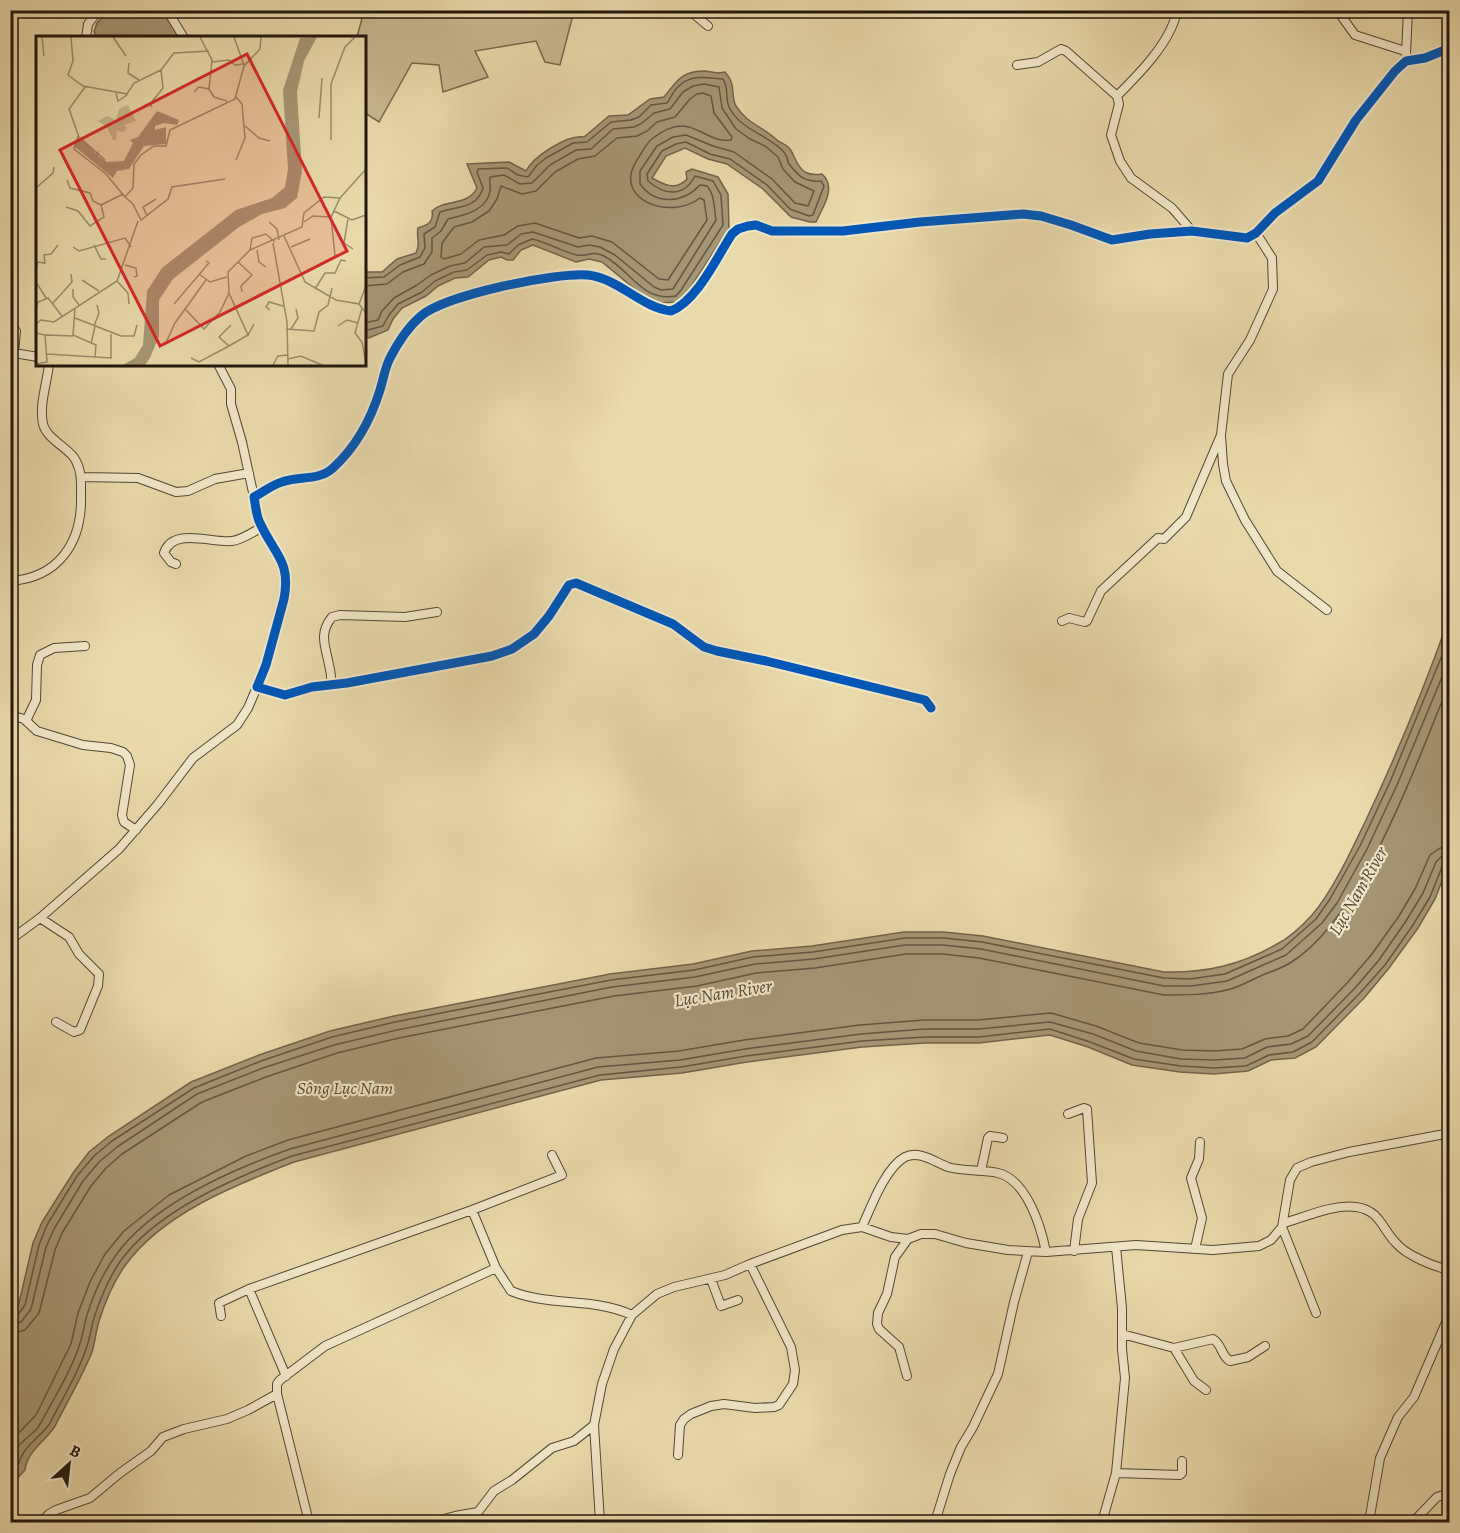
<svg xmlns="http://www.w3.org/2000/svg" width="1460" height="1533" viewBox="0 0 1460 1533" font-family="Alegreya,serif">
<rect width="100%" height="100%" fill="#e9daac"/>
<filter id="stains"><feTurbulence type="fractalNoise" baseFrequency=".00333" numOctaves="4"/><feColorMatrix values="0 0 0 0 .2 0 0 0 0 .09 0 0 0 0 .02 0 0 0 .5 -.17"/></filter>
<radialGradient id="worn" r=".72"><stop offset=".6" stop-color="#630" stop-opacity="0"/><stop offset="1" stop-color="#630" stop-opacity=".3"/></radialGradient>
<!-- green -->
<path fill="#c7b991" stroke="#74684f" stroke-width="1.5" d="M364,11V10L574,11L560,65L545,62L536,41L475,51L488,77L443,92L439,65L412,63L379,122L365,113L364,38L357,37Z"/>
<!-- water -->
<path fill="#a59776" stroke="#71634c" stroke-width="1.5" d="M109,11H164L168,20L180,37H97L94,32L97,23Z
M705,71L718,73L725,72C737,85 730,95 736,106C747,124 764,127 778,141C782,143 787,145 790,149C795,156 796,166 805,172C810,175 816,175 822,174C837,187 823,207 816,222H810L791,217L763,189L727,164L708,159L685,148L666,156L652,178C664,185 676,191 687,179L686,172L692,169L718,177L728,194L729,228L687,293L677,302L659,303L647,299L602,262L589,259L576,262L533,245L521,250L513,260H507L501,257L489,260L468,277L455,278L438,286L426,296L402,308L393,319L388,330L369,338L365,336V272H382L397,259L416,253C421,244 416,237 418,228C428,225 434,222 432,211C446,198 467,207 477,188L467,164L509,162L526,171C534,156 568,134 584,137L609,116L628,115L650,99L664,97C677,81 681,71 705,71Z
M1449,618V863L1435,899L1418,928L1389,968L1365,997L1316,1047L1295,1058L1271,1060L1248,1071L1214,1074L1180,1072L1132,1065L1088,1047L1050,1035L979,1043H925L862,1047L747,1062L682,1073L601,1080L294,1162C235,1185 161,1214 124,1267C113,1283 105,1302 99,1321C96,1331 95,1342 92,1352C82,1377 67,1402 55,1426C45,1442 27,1451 25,1470L11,1485V1314L19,1303L33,1243L42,1222L73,1173L89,1152L109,1136L191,1082L259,1055L330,1031L394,1016L610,974L693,964L752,951L812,946L904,932H944L983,936L1164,972C1206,973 1241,965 1277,944C1289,938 1303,925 1312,915C1333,891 1352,849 1366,820C1397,754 1425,686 1449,618Z"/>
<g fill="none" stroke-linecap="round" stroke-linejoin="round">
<!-- shore -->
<path stroke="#645642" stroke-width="1.5" d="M703,93L711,96L714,113L732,137L731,140C702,144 692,108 653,138C646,143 642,153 637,160C611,200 671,221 700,198L704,200L707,220L668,280L659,279L612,242L592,236L579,238L535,223L518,226L504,235L479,240L461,254L444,259L441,257L442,243L454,227L472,222L489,211L497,199L501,186L522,194L536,191L555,172L578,159L595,156L617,138L637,136L647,131L657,122L675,117L690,99L697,94Z
M364,278L384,277L400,265L420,257L425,248L424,234L435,227L440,212C457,206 477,209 483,188L477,172L478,169L507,168L518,175L528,177L537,165L546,158L573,143L587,142L611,122L631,120L639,117L651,105L667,103C671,98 673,91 678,87C691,73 707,78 723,79C729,88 725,98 729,107C740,130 767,134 783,151C787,155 787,160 789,164C791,167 796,172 799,175C804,180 814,182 821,181L824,186L813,215L809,216L790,209L767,185L730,159L710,154L686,142L676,144L662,151L647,174L648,181C665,196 684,197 695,176L713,181L721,195L723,225L681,290L676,296C641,302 631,270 604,256C592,250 587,257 577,255C565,253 547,242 532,239L518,245L509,254L501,252L487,255L467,270L454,272L435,281L422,292L398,304L389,315L383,326L364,331
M364,286L387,284L403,272L424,264L432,252V238L441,231L448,219C463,215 487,211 490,191C491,185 489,181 490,177L504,175L520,184L532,183L550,165L576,150L591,149L613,129L634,127L642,123L654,113L670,109L683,92L693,86L704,84L719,87L722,108L736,129L750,139L765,146L778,157L783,169L795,182L814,191L808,206L795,203L772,179L734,152L713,146L686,135L673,137L657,146L640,171V184C656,206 683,203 700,185L707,186C715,195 714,209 716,220L673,289L661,290L654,287L615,255L600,247L589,245L578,247L533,232L521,234L507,245L484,247L465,263L450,266L431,275L417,285L394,298L382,311L378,320L364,323
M10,1317L17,1316L25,1305L39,1245L47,1225L77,1176L94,1156L112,1141L194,1088L261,1061L332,1037L395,1022L611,980L694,970L753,957L813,952L905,938H944L982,942L1164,978L1190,979L1225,974L1282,949L1316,919L1330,899L1360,846L1390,782L1450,636
M10,1325L21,1322L31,1309L46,1247L54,1229L83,1181L99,1162L117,1147L197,1094L263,1068L334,1045L397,1030L612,987L695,977L755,964L814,959L905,945H943L981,949L1164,986H1191L1227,981L1286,955L1322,923L1337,903L1367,849L1397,785L1450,658
M10,1334L25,1330L39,1313L55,1250L62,1233L91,1186L106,1168L122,1154L202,1102L266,1077L337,1053L399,1038L614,996L697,986L756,973L815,968L906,954H943L979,958L1164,995C1185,995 1207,995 1227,990C1240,987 1253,979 1265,974C1273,971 1282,968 1290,963C1363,919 1417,760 1450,682
M10,1442L36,1415L71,1344L78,1313L90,1282L105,1254L124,1231L169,1195L246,1156L288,1140L596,1058L679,1051L744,1040L860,1025L924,1020H978L1051,1013L1096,1026L1139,1043L1182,1050L1214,1051L1242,1049L1265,1039L1288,1036L1303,1029L1348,982L1372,954L1399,916L1415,889L1430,855L1440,848L1450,847
M10,1466L19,1445L37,1429L43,1419C55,1396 72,1370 79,1346C83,1336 84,1325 87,1315C93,1296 101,1277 112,1261C146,1207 231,1170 290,1149L598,1067L680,1060L745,1049L861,1034L924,1029H979L1050,1022L1093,1034L1136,1051L1181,1059L1214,1060L1245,1058L1267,1047L1291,1044L1308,1036L1355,988L1379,960L1406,921L1423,893L1436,862L1441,857L1450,856
M10,1476C21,1466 17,1462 24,1452C31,1441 43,1434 50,1423C62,1399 78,1374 86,1349C90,1339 91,1328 94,1318C100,1299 108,1280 119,1263C155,1211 234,1178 292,1156L600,1075L681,1067L746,1056L862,1041L925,1037H979L1050,1029L1090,1042L1134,1059L1181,1066L1214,1068L1246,1066L1269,1055L1293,1052L1312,1042L1360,993L1385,965L1413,925L1430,897L1442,867L1450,863"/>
<defs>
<path id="minor" d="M167,10L184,38
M695,10L696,16L708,26
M1337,10L1355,35L1405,51
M86,38L88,24L99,10
M1406,54L1408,10
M1017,65L1038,62L1061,49L1066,51L1117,96L1119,104L1111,135L1120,161L1131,178L1172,208L1192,231
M1117,96C1139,74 1172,41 1177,10
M10,326L16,331L14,353L38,357
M218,364L231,389V404L242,442L254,497
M1221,436L1223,464L1226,481L1245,520L1277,571L1327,610
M81,477L138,478L176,492L188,491L215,479L249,473
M176,564L171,562L164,553C173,527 210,543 232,541C242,540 253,532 262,527
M10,581C58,578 82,543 81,497C81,485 82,472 76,461C71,449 47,440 43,424C39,404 47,384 49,364
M1062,621L1069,618L1085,622L1087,621L1101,591L1158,538L1164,539L1186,517L1221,435L1228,374L1250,340L1273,289L1272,258L1256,233
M332,685C331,679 331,672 329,665C326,647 318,634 332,617L340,615L405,617L437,612
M931,708L925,700L766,661L717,651L704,647L673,624L576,583L569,585L549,616L534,634L512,649L492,656L347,683L312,687L285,695L257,687L266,665L284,599C291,561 275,555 261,525C256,517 256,507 254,497C263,492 272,485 282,482C299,476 319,481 333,468C356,447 371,419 380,390C383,380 385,369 389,360C397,344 408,327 421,316C445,295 556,272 588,275C620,279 640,307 671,311C697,301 717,257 732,234L738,229L748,226L756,225L772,231H843L920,222L1023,214L1041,216L1071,225L1112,240L1150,234L1192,231L1247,238L1256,233L1275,213L1318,181L1356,120L1395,71L1406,61L1425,58L1450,48
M10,715L24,719L37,731L83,745L111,748L123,752L127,756L130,765L122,815L124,822L136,830
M26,721L36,700L37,665L40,655L54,648L85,646
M40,918L69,937L79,954L99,974L98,986L80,1030L74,1032L56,1022
M10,940L40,918L119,849L158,804L193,758L237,725L248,708L257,687
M1068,1114L1084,1108L1087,1109L1092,1183L1078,1219L1074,1251
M981,1171L988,1138L990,1136L1003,1138
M472,1210L496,1268L511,1291C550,1307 593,1297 632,1315
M1284,1223C1306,1217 1332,1204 1356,1207C1380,1210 1382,1229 1396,1243C1406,1255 1434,1267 1450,1270
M862,1227C871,1207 885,1168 905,1157C919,1150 935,1162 948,1167C965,1172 982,1169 998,1173C1027,1180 1041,1227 1046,1252
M1282,1227L1316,1313
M1195,1249L1202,1218L1191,1178L1199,1159L1200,1142
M711,1279L721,1306L738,1300
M249,1289L286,1376
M221,1316L219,1303L249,1289L472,1210L562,1175L552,1155
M1122,1334L1174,1348L1213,1339C1222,1344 1221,1356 1230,1361L1248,1357L1265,1346
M1174,1348L1194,1381L1206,1390
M907,1376L899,1347L879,1329L877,1324L878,1313L887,1294L895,1257L908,1239
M277,1394L309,1522
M678,1455L680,1425L684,1419L691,1414L711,1406L724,1404L755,1408L774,1407L779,1405L793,1384L795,1370L791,1347L750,1264
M1116,1473L1180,1475L1182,1473V1461
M41,1522L49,1514L56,1510L90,1498L120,1473L151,1451L163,1437L184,1429L227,1419L248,1410L277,1394V1384L280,1380L325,1346L496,1268
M433,1522L455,1516L478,1512L494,1491L512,1480L552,1448L574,1441L594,1425
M600,1522L594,1425L602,1384L614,1349L632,1315L657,1294L674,1287L725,1275L750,1264L842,1230L862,1227L891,1237L908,1239L921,1234H935L966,1243L1008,1250L1046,1252L1136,1245L1213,1250L1259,1246L1271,1240L1282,1227L1290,1180L1297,1168L1311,1162L1349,1152L1450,1133
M935,1522L950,1474L961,1447L973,1427L998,1374L1014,1302L1028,1252
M1102,1522L1116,1473L1125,1378L1122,1349V1308L1116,1247
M1369,1522L1380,1458L1398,1417L1414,1397L1450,1313
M1413,1522L1437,1497L1450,1493"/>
</defs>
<!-- minor casing -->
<use href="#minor" stroke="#544735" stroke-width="10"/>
<!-- minor -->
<use href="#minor" stroke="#f1e7c9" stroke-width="8"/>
<defs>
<path id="cycleway" d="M931,708L925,700L766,661L717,651L704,647L673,624L576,583L569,585L549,616L534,634L512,649L492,656L347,683L312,687L285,695L257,687L266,665L284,599C291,561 275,555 261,525C256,517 256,507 254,497C263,492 272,485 282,482C299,476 319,481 333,468C356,447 371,419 380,390C383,380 385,369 389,360C397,344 408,327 421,316C445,295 556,272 588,275C620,279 640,307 671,311C697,301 717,257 732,234L738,229L748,226L756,225L772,231H843L920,222L1023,214L1041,216L1071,225L1112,240L1150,234L1192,231L1247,238L1256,233L1275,213L1318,181L1356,120L1395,71L1406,61L1425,58L1450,48"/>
</defs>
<!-- cycleway casing -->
<use href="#cycleway" stroke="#f1e7c9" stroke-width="13"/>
<!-- cycleway -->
<use href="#cycleway" stroke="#0057b8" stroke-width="9"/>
</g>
<g text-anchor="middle" stroke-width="4.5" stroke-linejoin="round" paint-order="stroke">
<!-- water labels -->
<g font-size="18" font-style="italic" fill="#564a37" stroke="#f1e7c9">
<text transform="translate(1358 891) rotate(-60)" y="6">Lục Nam River</text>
<text transform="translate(723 993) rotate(-9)" y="6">Lục Nam River</text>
<text x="345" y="1094">Sông Lục Nam</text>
</g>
</g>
<!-- overview -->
<g transform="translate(36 36)">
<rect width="330" height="330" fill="#e9daac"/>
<path d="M92,69L100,85L88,89L91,92L87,96L81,95L80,104H77L71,91L62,85L71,80L80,84L83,73Z" fill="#c7b991"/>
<path d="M281,1L268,25L261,56L266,135L261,162L249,172L226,178L203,191L137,243L123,264V300L114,322L109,329H87L99,322L107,309L111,255L126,232L200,174L236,162L249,151L252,133L247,54L264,2ZM121,75L143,84L141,89L128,87L119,90V94L130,91V108L108,110L93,133L81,135L77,142L38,110L41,102L52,108L60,118L63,114L62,120L71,126L88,125L97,107L94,104L102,101Z" fill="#a59776"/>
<path fill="none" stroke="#998c6c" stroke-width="1.5" d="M6,1L8,20M35,1L37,25L32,39L47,50L91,58L98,47L125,34L127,52L114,68L116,71M77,1L90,20M164,1L176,24L173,53M198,1L208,29M176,26L193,24L199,29L207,28M93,27L92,37L103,44M125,34L138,17L173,15M49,51L33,73L43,101L69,124M158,56L163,51L173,53L178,61L191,65M80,57L82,65L91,59M200,61L206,68L209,102L200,124M283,82L286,42M209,90L223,102L234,105M42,100L38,113L70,138L89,161M295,104V48L309,11L319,1M189,143L136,151L132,163L105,184L97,168L89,161L97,152L98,128L105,119L118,110H130L134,94L199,63L208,30L224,13L225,1M0,152L17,137L18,131M65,169L87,158M30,171L42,175L54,190L68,181L65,169L57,165L54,157L34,152L31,144M298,175L316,184L330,179M111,180L107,171L120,163M295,181L299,220M312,183L308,207L317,213M233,186L241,193L243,204M268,186L277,180L295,181L304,162M248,200L269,246L300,264L323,268L330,277M237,207L251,286L252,329M58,209L65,223H70M37,211L43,215L89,202L95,211M255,211L274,203M214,214L216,202L230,198L239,206M221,214L223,226L230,231M202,226L216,239L205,250L206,256M89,229L100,232L101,240L98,241M0,233L2,226L9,227L8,219L15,218L22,209M163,238L174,246L191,241M46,244L63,255M81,245L92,257L93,268M0,246L10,262M37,253V261L43,269M279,253L289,237H299L305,224L310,225M17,267L36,246L35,238M138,268L173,227L170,225M323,268L330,250M0,272L2,266L12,262L26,280M39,272L37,299L60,309L59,321M326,272L319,297L326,306L330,328M150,274L168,293L184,276L193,257M234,274L230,271L233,266L247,270M39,282L85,300H98L101,289M0,288L5,284L18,286L81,245L102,185M218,288L212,299L193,257L192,236L214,214L266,191L268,177L288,161L304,162L330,133M195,289L183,301L193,310L212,299M58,290L63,277L61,269M302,290L311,284L322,287M250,293L278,295L283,276L292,269L296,252M255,293L262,282L260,273M0,297L9,299L11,326L0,328M9,299L37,300M55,308L59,290M129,309L139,287L170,244M11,318L75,322V298M155,322L163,326L193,310M252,323L265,320L286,329M237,329L242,320L251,319"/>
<path fill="#d62828" fill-opacity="0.15" stroke="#d62828" stroke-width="3" d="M211,18L311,215L124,310L24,114Z"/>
<rect width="330" height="330" fill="none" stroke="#22160d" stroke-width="3"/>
</g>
<!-- margin -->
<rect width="1460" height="1533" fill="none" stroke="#e9daac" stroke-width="36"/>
<rect x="12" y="12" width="1436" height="1509" fill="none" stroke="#22160d" stroke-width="3"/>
<rect x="18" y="18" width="1424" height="1497" fill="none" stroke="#22160d" stroke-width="1.5"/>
<!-- north arrow -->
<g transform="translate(69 1464) rotate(27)" stroke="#f1e7c9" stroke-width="4.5" paint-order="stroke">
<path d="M0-4.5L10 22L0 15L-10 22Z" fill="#22160d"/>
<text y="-9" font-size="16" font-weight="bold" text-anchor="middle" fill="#22160d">B</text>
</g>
<rect width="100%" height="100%" filter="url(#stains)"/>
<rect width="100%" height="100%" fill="url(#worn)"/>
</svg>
